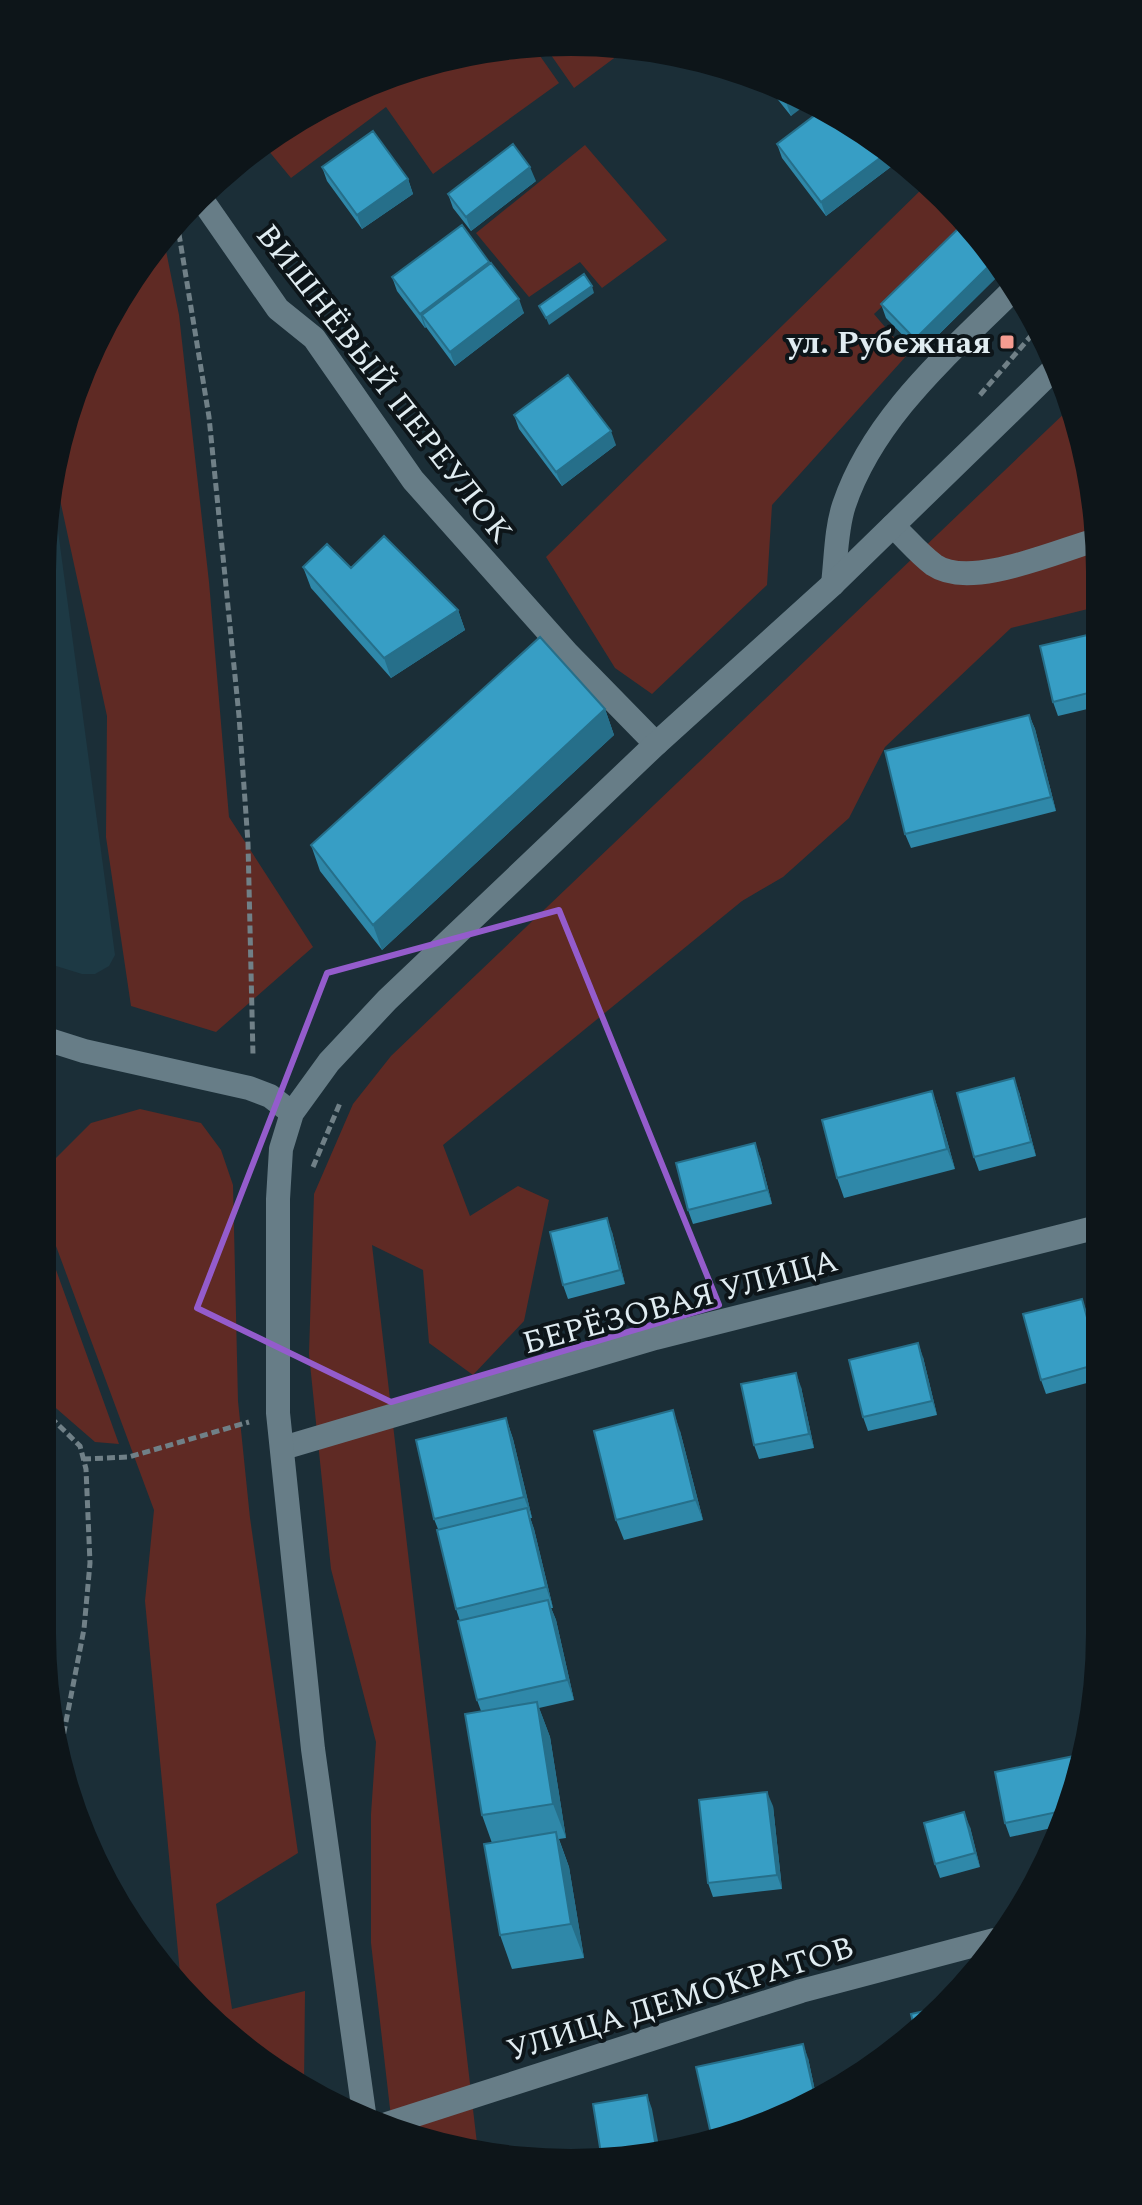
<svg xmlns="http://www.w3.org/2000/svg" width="1142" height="2205" viewBox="0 0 1142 2205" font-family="Spectral,serif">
<rect width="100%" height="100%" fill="#1b2e37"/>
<!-- built -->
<path fill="#1d3944" d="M52,486L115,955L109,966L95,974H82L43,962V537Z"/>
<!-- green -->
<path fill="#5f2a24" d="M606,43L629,47L574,88L544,45Z
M502,46H533L559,83L433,174L386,107L291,178L263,144L307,113L401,70Z
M585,145L667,240L602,288L580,262L529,297L476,233Z
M928,183L968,225L874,314L908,354L772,505L767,585L652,694L615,668L546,557Z
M163,236L179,315L209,582L229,817L313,947L216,1032L131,1006L106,837L107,716L54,472L60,434L97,337L152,249Z
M1070,408L1095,501L1096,607L1011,628L885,747L849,818L783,877L742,901L443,1145L470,1216L518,1186L549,1200L524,1321L473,1375L429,1343L423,1270L372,1245L478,2152L435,2145L392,2126L371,1943V1814L376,1742L331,1569L309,1354L314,1194L353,1104L391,1056Z
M140,1109L201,1123L221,1150L233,1185L238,1401L250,1518L298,1853L216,1904L232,2009L305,1991L304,2086L277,2074L181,1984L145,1601L154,1510L53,1238V1161L91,1123Z
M42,1184L49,1189L47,1245L119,1444L95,1442L42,1396Z"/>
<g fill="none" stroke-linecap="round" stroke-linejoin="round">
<!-- path -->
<path stroke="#708087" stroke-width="5" stroke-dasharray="8 4" stroke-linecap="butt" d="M177,222L209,417L239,716L248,843L253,1056
M980,395L1037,329
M313,1167L340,1103
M42,1409L80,1446L86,1469L90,1563L84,1629L63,1737L64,1768
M83,1459L129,1457L249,1422"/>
<!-- street -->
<path stroke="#677d87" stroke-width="24" d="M200,197L278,309L314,338L413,480L568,654L656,744
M893,526C906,538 919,554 934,565C970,590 1057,551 1096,540
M833,584C836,559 836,529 844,505C874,416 950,353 1014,289
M283,1448L655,1338L1098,1227
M387,2124L801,1991L994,1940"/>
<!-- secondary -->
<path stroke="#677d87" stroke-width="24" d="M43,1038L84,1051L249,1088L270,1096L292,1113
M364,2113L313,1749L278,1413V1199L281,1149L292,1113L329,1062L387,1000L656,744L833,584L1058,365"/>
</g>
<!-- wall -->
<path fill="#2f88a9" d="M763,81L805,97L791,116Z
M823,109L900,160L826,216L782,158L777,144Z
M322,167L408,179L413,194L362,229L327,181Z
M536,181L471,231L453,208L448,194Z
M991,249L1003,271L920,353L886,318L881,304Z
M490,264L524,313L455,366L426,327L425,328L397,291L392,277Z
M514,415L616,445L562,486L519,429Z
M303,567L351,568L458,610L465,630L391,678L311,588Z
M1096,633V707L1058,716L1053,702Z
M605,709L614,735L382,950L320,871L311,845Z
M1029,715L1035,729L1056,811L911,848L905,834Z
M932,1091L939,1112L955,1169L844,1198L837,1178Z
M1019,1092L1036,1156L979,1171L974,1157Z
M760,1157L772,1204L693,1224L688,1210Z
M612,1232L625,1284L568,1299L563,1285Z
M1082,1299L1098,1353V1380L1046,1394L1041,1380Z
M923,1357L937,1415L868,1431L863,1417Z
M801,1387L814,1448L759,1459L754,1445Z
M506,1418L513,1439L532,1518H530L534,1529L553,1608H551L556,1620L574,1700L539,1708L550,1737L566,1838L559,1839L569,1867L584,1958L512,1969L500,1935L492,1843L482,1815L481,1711L477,1700L460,1621L456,1609L438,1529L434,1519Z
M680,1431L703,1520L624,1540L616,1520Z
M1079,1755L1083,1765L1082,1770L1061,1826L1010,1837L1005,1823Z
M773,1806L782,1889L713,1897L708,1883Z
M970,1827L980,1867L940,1878L935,1864Z
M808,2058L817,2100L805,2109L712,2137L696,2067Z"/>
<!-- shaded-wall -->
<path fill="#266f8a" d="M797,94L811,101L791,116L786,102Z
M888,152L900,160L826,216L821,202Z
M530,167L536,181L471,231L466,217Z
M408,179L413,194L362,229L357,215Z
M996,259L1003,271L920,353L915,339Z
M489,262L494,276L422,315L426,327L425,328L420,314Z
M592,286L594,293L549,325L546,318Z
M519,299L524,313L455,366L450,352Z
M611,431L616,445L562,486L556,472Z
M458,610L465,630L391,678L384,658Z
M605,709L614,735L382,950L373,925Z
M1029,715L1035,729L1056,811L1051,797Z
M1014,1078L1019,1092L1036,1156L1031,1142Z
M932,1091L939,1112L955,1169L947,1149Z
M755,1143L760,1157L772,1204L767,1190Z
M607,1218L612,1232L625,1284L620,1270Z
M1082,1299L1087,1313L1098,1353V1358Z
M918,1343L923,1357L937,1415L932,1401Z
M796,1373L801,1387L814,1448L809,1434Z
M673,1410L680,1431L703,1520L695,1500Z
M506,1418L513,1439L532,1518L524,1497Z
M527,1508L534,1529L553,1608L546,1587Z
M548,1600L556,1620L574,1700L567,1680Z
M537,1702L550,1737L566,1838L553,1804Z
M767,1792L773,1806L782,1889L777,1875Z
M964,1812L970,1827L980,1867L975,1853Z
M556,1832L569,1867L584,1958L571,1924Z
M803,2044L808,2058L817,2100L816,2101Z
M647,2095L652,2109L660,2152L657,2153Z"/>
<!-- building -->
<path fill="#379ec5" stroke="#266f8a" stroke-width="2" d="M772,84L797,94L786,102Z
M823,109L888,152L821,202L777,144Z
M373,131L408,179L357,215L322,167Z
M513,144L530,167L466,217L448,194Z
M965,222L991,249L996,259L915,339L881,304Z
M462,225L489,262L420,314L392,277Z
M491,263L519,299L450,352L422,315Z
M584,274L592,286L546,318L539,306Z
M568,375L611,431L556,472L514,415Z
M384,536L458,610L384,658L303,567L327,544L351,568Z
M1096,633V691L1053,702L1040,646Z
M540,637L605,709L373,925L311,845Z
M1029,715L1051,797L905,834L885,751Z
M1014,1078L1031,1142L974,1157L957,1093Z
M932,1091L947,1149L837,1178L822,1120Z
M755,1143L767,1190L688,1210L676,1163Z
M607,1218L620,1270L563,1285L550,1232Z
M1082,1299L1098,1358V1364L1041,1380L1023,1314Z
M918,1343L932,1401L863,1417L849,1360Z
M796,1373L809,1434L754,1445L741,1384Z
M673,1410L695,1500L616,1520L594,1431Z
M506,1418L524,1497L434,1519L416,1440Z
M527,1508L546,1587L456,1609L437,1530Z
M548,1600L567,1680L477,1700L458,1621Z
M537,1702L553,1804L482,1815L465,1714Z
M1079,1755L1082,1770L1067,1810L1005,1823L995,1772Z
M767,1792L777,1875L708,1883L699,1800Z
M964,1812L975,1853L935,1864L924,1823Z
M556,1832L571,1924L500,1935L484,1844Z
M947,2006L945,2008L915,2030L911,2014Z
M803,2044L816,2101L805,2109L749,2126L711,2134L696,2067Z
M647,2095L657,2153L640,2159L602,2160L593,2104Z"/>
<!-- marked area -->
<path fill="none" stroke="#945ccc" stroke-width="6" stroke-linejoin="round" d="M559,910L719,1305L391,1402L197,1308L327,973Z"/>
<!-- markers -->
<rect fill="#f59c91" stroke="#0d1519" stroke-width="3" x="999" y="334" width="16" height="16" rx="4"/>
<g text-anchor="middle" stroke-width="8" stroke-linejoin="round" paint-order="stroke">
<!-- poi labels -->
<g font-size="32" font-weight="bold" fill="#e0ecf1" stroke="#0d1519" text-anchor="end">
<text x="991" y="353">ул. Рубежная</text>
</g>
<!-- street labels -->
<g font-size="32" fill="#e0ecf1" stroke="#0d1519">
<text transform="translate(385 383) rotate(52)" y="11">ВИШНЁВЫЙ ПЕРЕУЛОК</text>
<text transform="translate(680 1301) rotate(-15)" y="11">БЕРЁЗОВАЯ УЛИЦА</text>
<text transform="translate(680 1998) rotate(-17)" y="11">УЛИЦА ДЕМОКРАТОВ</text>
</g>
</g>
<!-- crop -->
<path d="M0 0H1142V2205H0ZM571 56H571A515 515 0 0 1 1086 571V1634A515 515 0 0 1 571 2149H571A515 515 0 0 1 56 1634V571A515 515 0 0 1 571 56Z" fill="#0d1519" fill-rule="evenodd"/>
</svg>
